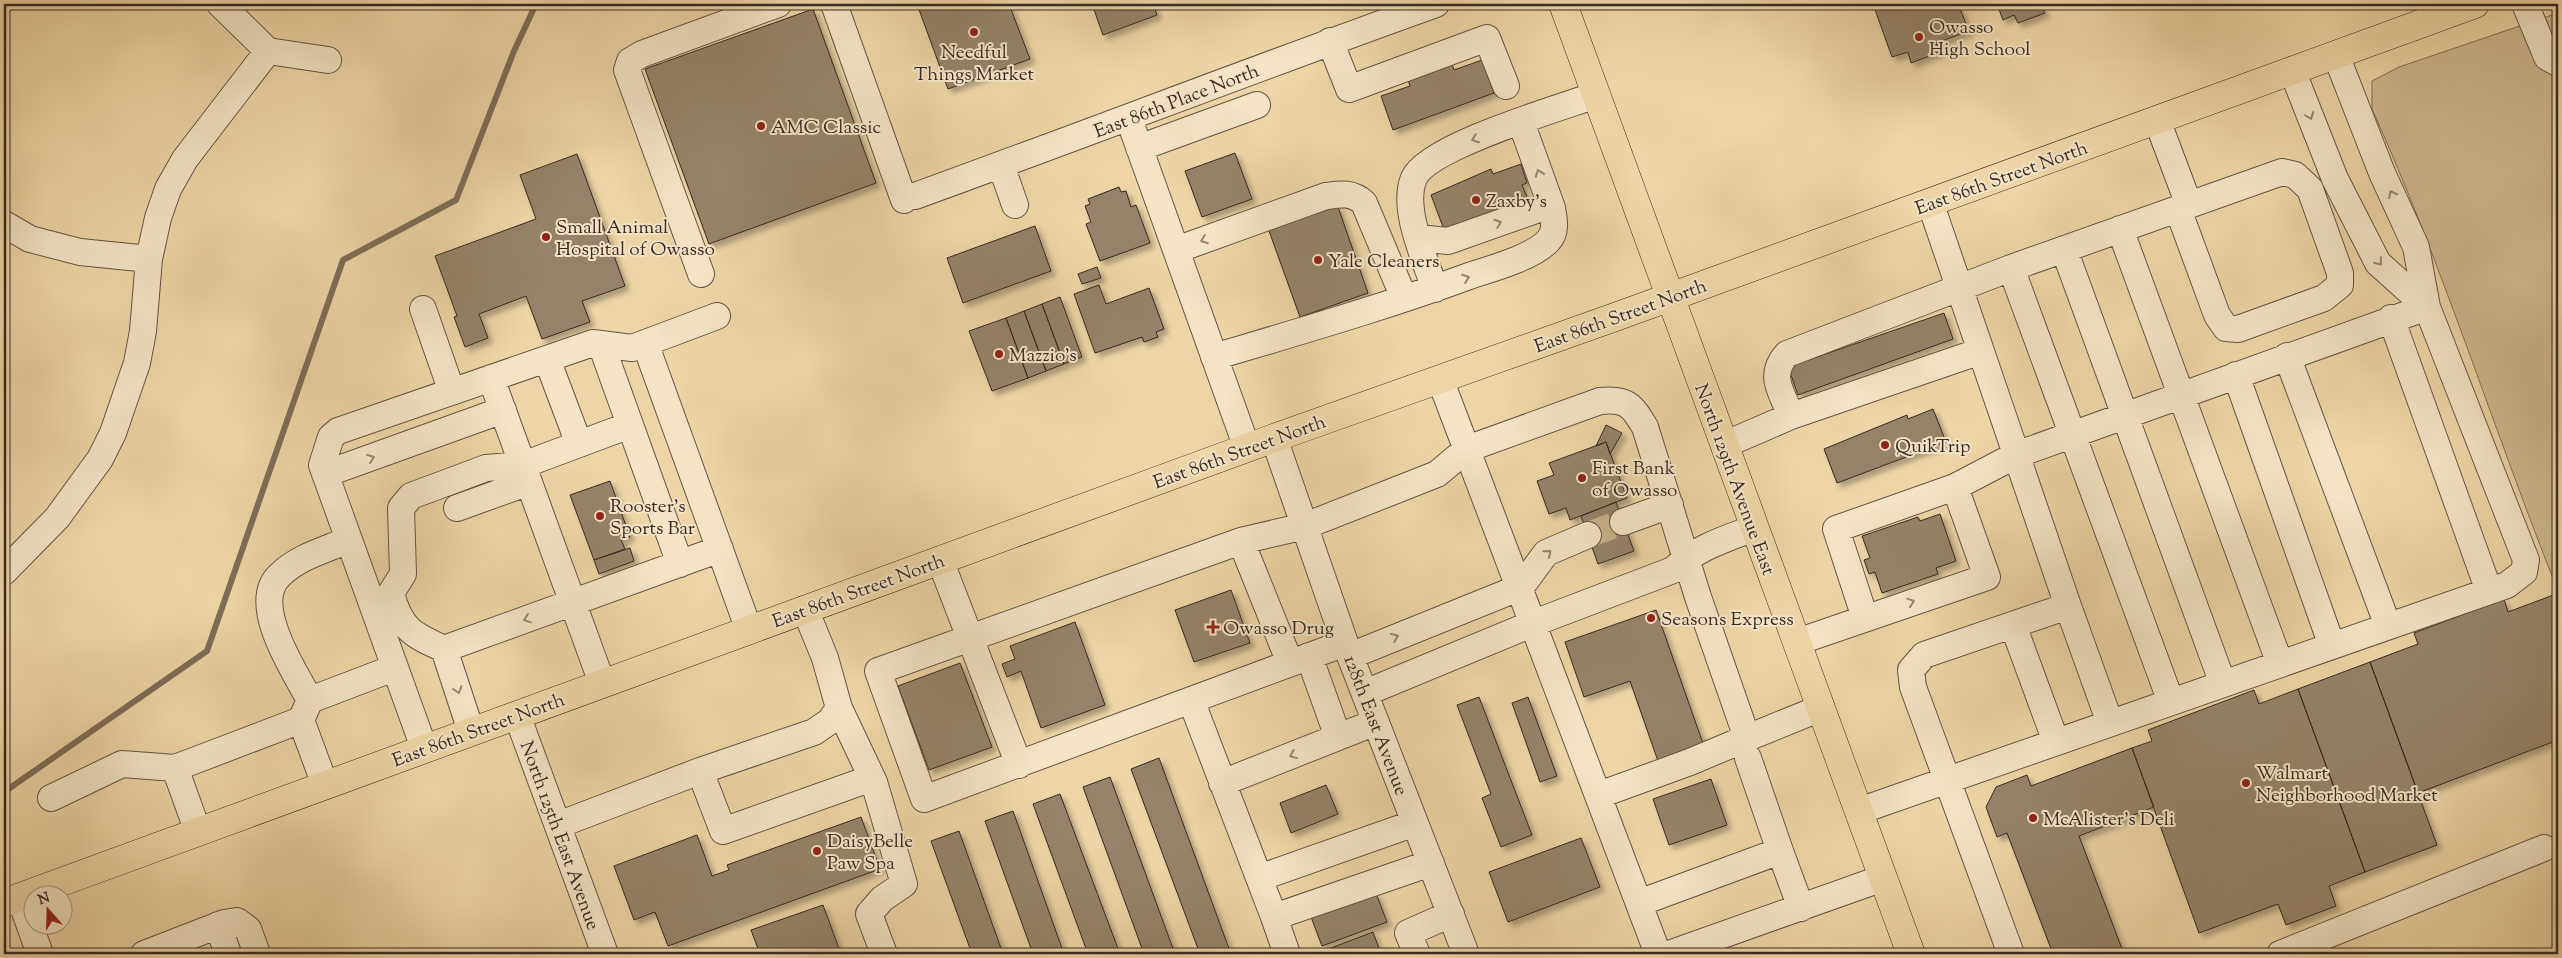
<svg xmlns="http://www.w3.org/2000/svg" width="2562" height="958" viewBox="0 0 2562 958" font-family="'Sorts Mill Goudy',serif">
<defs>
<filter id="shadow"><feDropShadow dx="4.5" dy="4.5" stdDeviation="2.5" flood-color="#0004"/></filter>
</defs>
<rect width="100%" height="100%" fill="#eed4a6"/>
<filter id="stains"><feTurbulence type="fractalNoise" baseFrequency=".004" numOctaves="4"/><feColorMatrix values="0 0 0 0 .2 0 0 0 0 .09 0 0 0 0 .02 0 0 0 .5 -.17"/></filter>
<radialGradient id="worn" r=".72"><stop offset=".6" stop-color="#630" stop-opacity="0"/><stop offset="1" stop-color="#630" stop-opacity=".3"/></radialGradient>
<!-- green -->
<path fill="#cfb790" stroke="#82705a" d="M2558,13V591C2494,431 2443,266 2372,109V81L2399,67Z"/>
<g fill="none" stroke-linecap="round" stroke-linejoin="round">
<!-- stream -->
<path stroke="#7f6d57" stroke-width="6" d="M4,792L207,651L343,260L456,200L514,51L536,4"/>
</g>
<!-- building -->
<path fill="#968267" stroke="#362a23" filter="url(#shadow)" d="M917,4H1009L1030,59L948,89Z
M1092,4H1153L1157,15L1103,35Z
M1873,4H1958L1969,31L1936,43L1940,52L1911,63L1908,52L1892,57Z
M1997,4H2046L2040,5L2045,13L2018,23L2014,15L2003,20Z
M813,9L876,183L709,244L645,69Z
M1482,60L1494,93L1393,130L1381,96L1410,86L1408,80L1452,64L1454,70Z
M1235,153L1252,199L1202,217L1185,171Z
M577,154L625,286L582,301L590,322L542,339L526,296L479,314L488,338L465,347L454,317L457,316L435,256L536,219L520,175Z
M1521,164L1527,183L1522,185L1527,197L1512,202L1515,209L1446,235L1431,195L1491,169L1493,174Z
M1119,187L1121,192L1126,191L1131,207L1136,205L1150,243L1100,261L1086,224L1091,222L1085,206L1090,204L1088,199Z
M1337,204L1368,293L1300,317L1268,228Z
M1035,226L1051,271L963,303L947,258Z
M1097,267L1101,278L1082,284L1078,274Z
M1099,285L1106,304L1149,288L1164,329L1156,332L1158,337L1144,342L1142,337L1095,353L1074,294Z
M1060,297L1082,357L1064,364L1042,304Z
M1042,304L1064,364L1046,371L1024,311Z
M1024,311L1046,371L1028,378L1006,318Z
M1944,313L1953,339L1798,395L1788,367Z
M1006,318L1028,378L992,391L969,331Z
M1933,409L1946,442L1837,483L1824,449L1907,415L1908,419Z
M1606,425L1622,433L1610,454L1606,442L1596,446Z
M1606,442L1627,498L1570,520L1566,508L1549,514L1537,481L1554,475L1549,463Z
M610,481L630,537L621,540L625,549L594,560L570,495Z
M1616,502L1634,551L1598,564L1581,516Z
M1940,514L1956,561L1936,568L1938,574L1882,593L1875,572L1869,574L1864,560L1870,558L1862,536L1918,517L1920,521Z
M630,548L634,561L599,574L594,560Z
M1231,590L1250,643L1194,662L1175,610Z
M2556,594L2558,601V740L2418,793L2370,662L2418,644L2414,633L2504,599L2508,612Z
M1656,610L1705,749L1659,764L1630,681L1584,697L1565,642Z
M1075,622L1105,705L1041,728L1021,671L1007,677L1002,664L1015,659L1010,646Z
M2370,662L2437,845L2365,872L2298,689Z
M960,663L992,747L929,770L898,686Z
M2298,689L2365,872L2329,886L2336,906L2286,925L2278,904L2199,933L2132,748L2152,741L2148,730L2254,690L2259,704Z
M1479,697L1532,835L1501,847L1482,798L1491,794L1457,705Z
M1528,697L1557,776L1540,782L1512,703Z
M2132,748L2154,807L2079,836L2124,954H2053L2007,833L1997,837L1986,807L1996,787L2027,775L2031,786Z
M1159,758L1231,954H1200L1131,769Z
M1110,777L1175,954H1144L1083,787Z
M1711,779L1727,825L1669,845L1653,799Z
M1326,785L1338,814L1291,833L1280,803Z
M1060,794L1120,954H1088L1033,804Z
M1013,811L1064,954H1033L985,821Z
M861,817L880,869L668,946L655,912L634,920L614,866L697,835L712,876L729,870L727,865Z
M959,831L1003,954H972L931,841Z
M1581,838L1600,887L1508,922L1489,872Z
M1376,893L1387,922L1322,946L1311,917Z
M823,905L841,954H760L751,930Z
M1373,932L1381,954H1324L1323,951Z"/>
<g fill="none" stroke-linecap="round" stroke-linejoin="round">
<!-- minor-tunnel -->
<path stroke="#c9b28c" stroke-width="26" stroke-dasharray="26 13" stroke-linecap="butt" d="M1588,535L1623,522"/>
<defs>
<path id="minor" d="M220,4L268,51L328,60
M834,4L904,200
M2525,4L2547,57L2558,63
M1330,41L1349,89L1487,38L1506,86
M2292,70L2335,179L2378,263L2427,307
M1129,119L1247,448
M2157,120L2189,205
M1139,148L1257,105
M1001,165L1015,205
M915,196C1089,133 1262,66 1436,4
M1930,202L2068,606L1924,655L1911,670L1913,687L2011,954
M4,224L30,239L80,252L149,259
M2120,229L2280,664
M1418,238L1448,241L1550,205
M2064,249L2223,684
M1176,250L1326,196C1341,194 1352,192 1364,203L1404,298
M2011,268L2171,702
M701,274L627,70L630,61L642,54L778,4
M1435,289C1425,259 1401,208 1414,178C1428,146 1560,108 1596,95
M423,309L452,392
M2391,318L2489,591
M645,343L749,630
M601,344L680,564
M2287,356L2388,626
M1214,357C1301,331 1388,306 1472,275C1494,268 1533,257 1548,241C1557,232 1554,219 1552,208L1521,122
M547,359L579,444
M2236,375L2332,646
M491,378L602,683
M1440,379L1658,954
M1791,416C1782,392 1767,376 1787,354L2011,268L2282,172L2295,175L2310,189L2340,273V285L2324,298L2238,329L2226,328L2217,315L2178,209
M630,425L523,465L486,468L411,496L401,508L403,574L391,593C400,629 413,635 444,649L720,549
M1274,438L1345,643L1466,954
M1724,445L1791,416L1981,351
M325,474L503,410
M457,508L529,482
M1623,522L1670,505
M1241,541L1290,663
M940,560L1019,765
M4,572L57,518L100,459L113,433L137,363L143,331L149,259L158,218L168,189L185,159L268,51
M2068,606L2110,723
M1865,618L1836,529L1955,487L2016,455L2427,307
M2013,625L2056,742
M1797,642L1987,577L1955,487
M1345,643L924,799L878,671L1241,541L1305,526L1437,474L1467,449L1600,401C1626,398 1632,405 1645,427L1698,597L1747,738L1821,708
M444,649L471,731
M1309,656L1338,737
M1350,656L1521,587L1546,553L1588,535
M1365,693L1534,623L1673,570C1696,548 1725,539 1754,528
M310,700C294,671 249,603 280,575C298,557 325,550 348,540
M1191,700L1274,917L1431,863
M839,708L874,782L904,884L882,899L869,914L884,954
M517,715L605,954
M301,720L325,785
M424,748L322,465L331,437L338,431L593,343L632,348L717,316
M1748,758L1780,851
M175,768L198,832
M700,771L723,831L872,778
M1222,783L1376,722
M1599,795L1690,762L1747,738
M51,798L122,764L175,768L301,720L310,700L394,668
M1859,811L2507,585L2524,572L2526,560L2427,307L2416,247L2382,173L2336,55
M558,825L700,771L814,732L830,721L839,708L825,658L805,609
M1259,878L1415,823
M20,898L40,954
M1639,903L1780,851L1801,908
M1274,917L1287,954
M218,925L228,954
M144,954L224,923L237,921L248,929L257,954
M1417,954L1408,933L1451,914
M1669,954L1883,878
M2280,954L2544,848"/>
<path id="major" d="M1563,4L1911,954
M4,903L1274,438L1618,316L2475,4"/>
</defs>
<!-- minor casing -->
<use href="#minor" stroke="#645444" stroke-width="28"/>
<!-- major casing -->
<use href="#major" stroke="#362a23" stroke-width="29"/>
<!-- minor -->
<use href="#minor" stroke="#f4e3c5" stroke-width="26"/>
<!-- major -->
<use href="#major" stroke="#eed4a6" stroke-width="28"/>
</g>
<!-- one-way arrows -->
<defs><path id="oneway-chevron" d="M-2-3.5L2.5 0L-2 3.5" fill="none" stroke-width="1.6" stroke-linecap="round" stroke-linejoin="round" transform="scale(1.25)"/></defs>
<g stroke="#958674">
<use href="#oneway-chevron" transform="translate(2310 116) rotate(69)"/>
<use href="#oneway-chevron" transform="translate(1475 139) rotate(159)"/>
<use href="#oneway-chevron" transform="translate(1539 173) rotate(-110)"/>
<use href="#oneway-chevron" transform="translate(2392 194) rotate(-115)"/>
<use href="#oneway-chevron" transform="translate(1498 223) rotate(-20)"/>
<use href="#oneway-chevron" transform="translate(1204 240) rotate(160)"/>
<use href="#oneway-chevron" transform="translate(2379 262) rotate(52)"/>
<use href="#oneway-chevron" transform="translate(1466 278) rotate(-20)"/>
<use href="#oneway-chevron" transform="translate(371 458) rotate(-20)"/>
<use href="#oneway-chevron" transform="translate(1548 553) rotate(-40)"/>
<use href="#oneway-chevron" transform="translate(1911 602) rotate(-19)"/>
<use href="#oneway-chevron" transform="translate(527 619) rotate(161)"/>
<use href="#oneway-chevron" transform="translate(1395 637) rotate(-22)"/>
<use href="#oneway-chevron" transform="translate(458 690) rotate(72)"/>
<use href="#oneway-chevron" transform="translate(1293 755) rotate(158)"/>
</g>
<!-- markers -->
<g fill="#8f2418" stroke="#f4e3c5" stroke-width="2">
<circle cx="974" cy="32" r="5"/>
<circle cx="1919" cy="37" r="5"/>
<circle cx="761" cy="126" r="5"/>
<circle cx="1476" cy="200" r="5"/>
<circle cx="546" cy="237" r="5"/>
<circle cx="1318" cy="260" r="5"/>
<circle cx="999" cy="354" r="5"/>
<circle cx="1885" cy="445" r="5"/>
<circle cx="1582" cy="478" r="5"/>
<circle cx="600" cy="516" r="5"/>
<circle cx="1651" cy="618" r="5"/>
<path d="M1210.5 619.5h5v5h5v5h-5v5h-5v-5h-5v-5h5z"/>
<circle cx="2246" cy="783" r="5"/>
<circle cx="2033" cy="818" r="5"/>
<circle cx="817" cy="851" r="5"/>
</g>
<g text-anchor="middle" stroke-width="4" stroke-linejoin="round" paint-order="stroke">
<!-- poi labels -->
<g font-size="19" fill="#362a23" stroke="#f4e3c5" text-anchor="start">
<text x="1929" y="33">Owasso<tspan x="1929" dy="22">High School</tspan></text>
<text x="974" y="58" text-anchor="middle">Needful<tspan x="974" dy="22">Things Market</tspan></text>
<text x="771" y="133">AMC Classic</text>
<text x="1486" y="207">Zaxby's</text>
<text x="556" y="233">Small Animal<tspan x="556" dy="22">Hospital of Owasso</tspan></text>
<text x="1328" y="267">Yale Cleaners</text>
<text x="1009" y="361">Mazzio's</text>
<text x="1895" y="452">QuikTrip</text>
<text x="1592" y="474">First Bank<tspan x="1592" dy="22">of Owasso</tspan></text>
<text x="610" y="512">Rooster's<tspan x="610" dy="22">Sports Bar</tspan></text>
<text x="1661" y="625">Seasons Express</text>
<text x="1223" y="634">Owasso Drug</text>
<text x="2256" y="779">Walmart<tspan x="2256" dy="22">Neighborhood Market</tspan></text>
<text x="2043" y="825">McAlister's Deli</text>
<text x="827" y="847">DaisyBelle<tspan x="827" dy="22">Paw Spa</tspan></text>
</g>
<!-- street labels -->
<g font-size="19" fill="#362a23" stroke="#f4e3c5">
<text transform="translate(1176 100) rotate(-21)" y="7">East 86th Place North</text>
<text transform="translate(2001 177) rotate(-20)" y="7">East 86th Street North</text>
<text transform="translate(1620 315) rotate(-20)" y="7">East 86th Street North</text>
<text transform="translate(1239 451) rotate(-20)" y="7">East 86th Street North</text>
<text transform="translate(1736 479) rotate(70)" y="7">North 129th Avenue East</text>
<text transform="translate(858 590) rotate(-20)" y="7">East 86th Street North</text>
<text transform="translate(1377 725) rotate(69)" y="7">128th East Avenue</text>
<text transform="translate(478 729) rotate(-20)" y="7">East 86th Street North</text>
<text transform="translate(561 835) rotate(70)" y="7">North 125th East Avenue</text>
</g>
</g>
<!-- margin -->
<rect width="2562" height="958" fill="none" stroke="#eed4a6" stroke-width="20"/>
<rect x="5" y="5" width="2552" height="948" fill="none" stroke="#362a23" stroke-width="2.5"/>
<rect x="10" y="10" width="2542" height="938" fill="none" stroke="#362a23"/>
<!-- north arrow -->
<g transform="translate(48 910) rotate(340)"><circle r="24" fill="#f4e3c5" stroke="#a89984"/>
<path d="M0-4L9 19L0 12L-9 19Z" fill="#8f2418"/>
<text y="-8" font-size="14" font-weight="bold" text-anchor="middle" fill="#362a23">N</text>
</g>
<rect width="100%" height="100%" filter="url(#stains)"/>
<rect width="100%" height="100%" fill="url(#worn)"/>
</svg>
